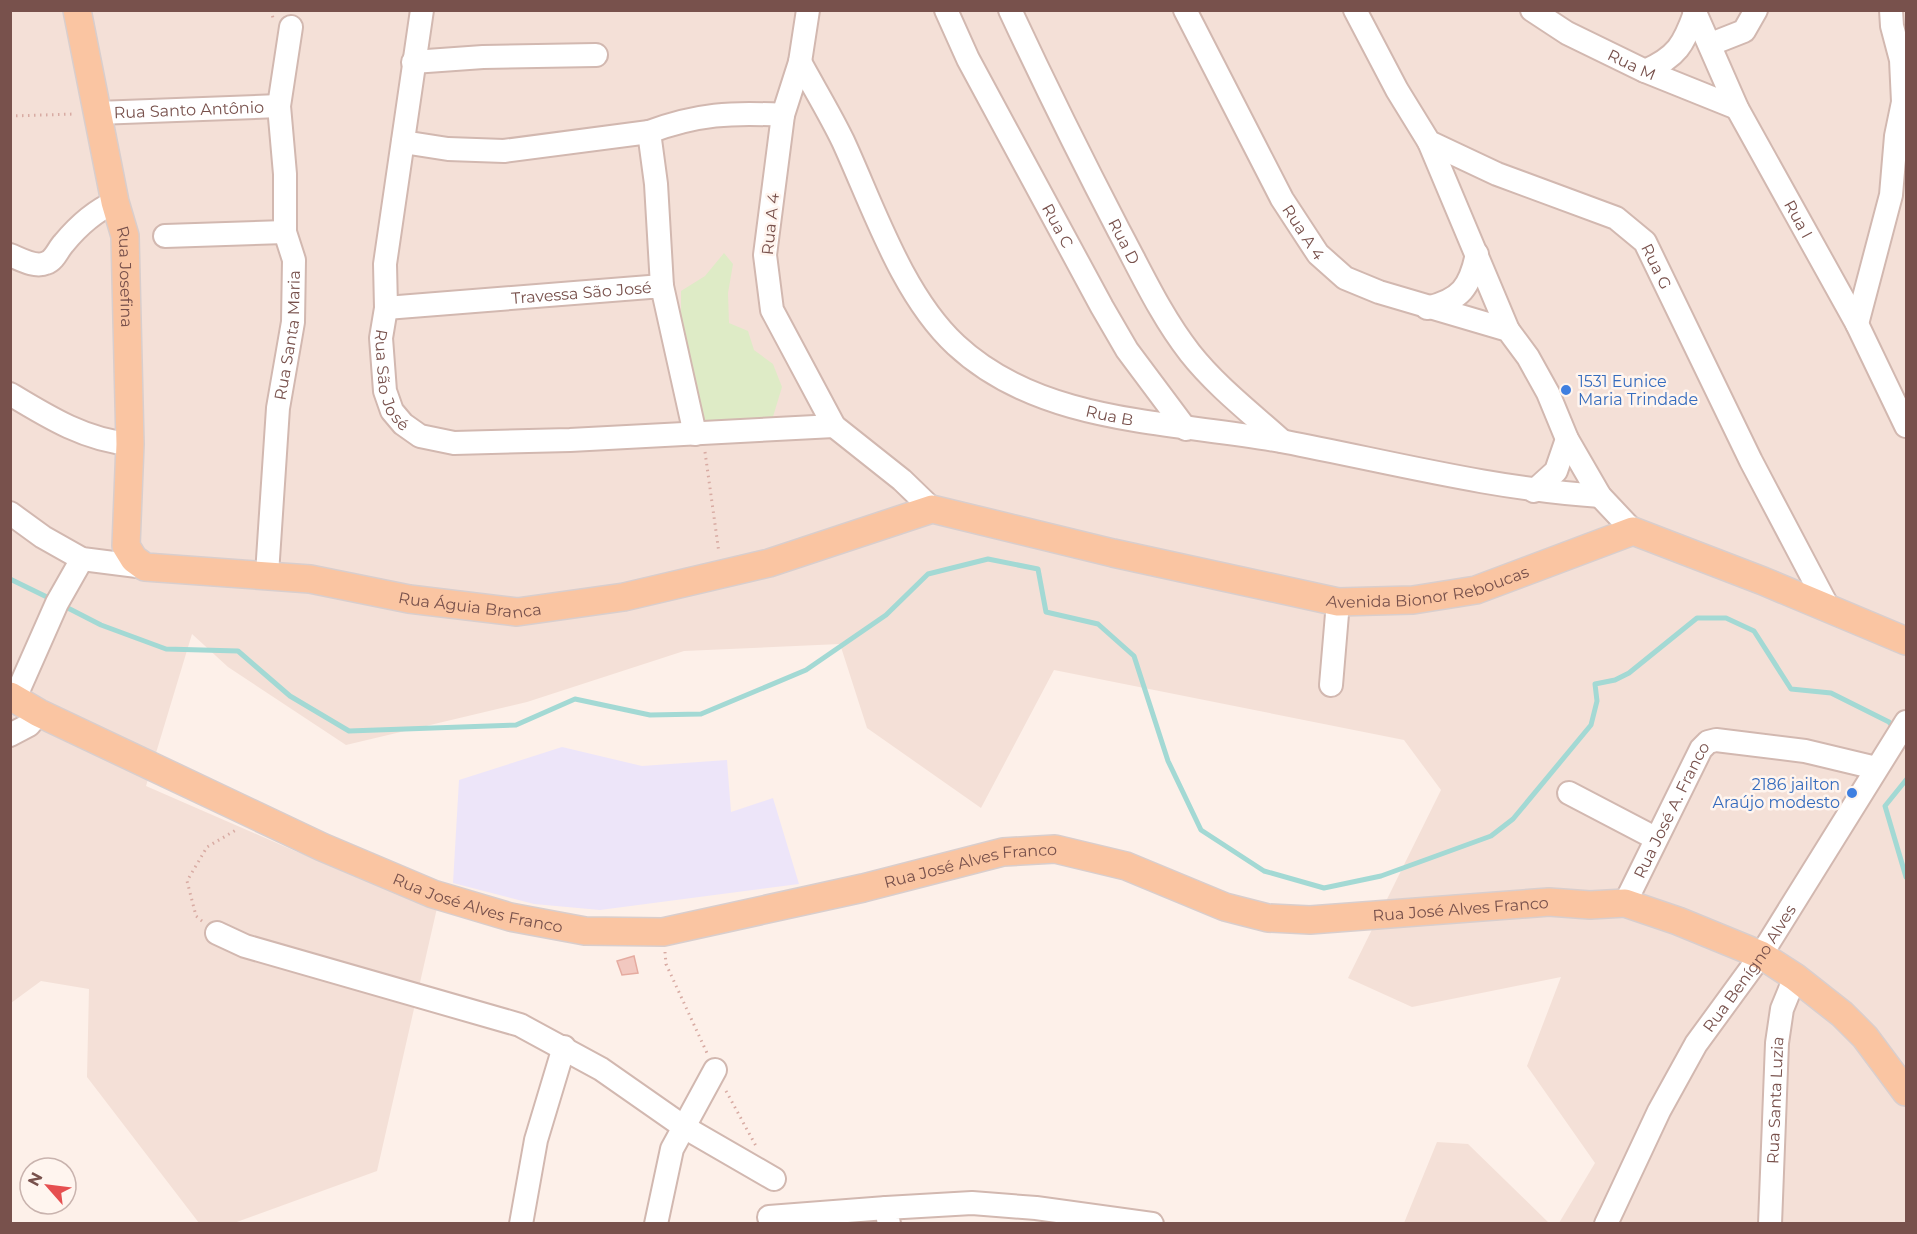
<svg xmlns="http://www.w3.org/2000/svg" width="1917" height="1234" viewBox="0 0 1917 1234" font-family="Montserrat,sans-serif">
<rect width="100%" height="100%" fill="#fdf0e9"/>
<!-- residential -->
<path fill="#f4e0d7" d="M11,11H1906V1223H1559L1595,1163L1527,1066L1561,977L1412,1007L1348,978L1441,790L1404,740L1054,670L981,808L867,728L840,644L684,651L527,702L346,745L228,667L192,634L146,786L295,851L437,908L377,1171L234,1223H199L87,1077L89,989L41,981L11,1003Z
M1437,1142L1468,1144L1549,1223H1404Z"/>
<!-- education -->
<path fill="#ede5f9" d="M562,747L642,766L727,760L731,812L773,798L799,884L600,910L534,904L453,883L459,780Z"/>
<!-- green -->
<path fill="#deebc6" d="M724,253L733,264L728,293L729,323L748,331L754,350L773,364L782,387L772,420L700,423L681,330V291L705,276Z"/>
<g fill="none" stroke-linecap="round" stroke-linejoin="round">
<!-- stream -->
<path stroke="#a3d9d4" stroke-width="5" d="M10,579L51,599
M62,605L101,625L166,649L238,651L290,696L349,731L516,725L575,699L650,715L701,714L806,670L886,615L928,574L988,559L1038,569L1046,612L1098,624L1134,656L1168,761L1201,830L1264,871L1324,888L1381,876L1491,836L1513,819L1591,725L1597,701L1595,684L1615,680L1629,673L1697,618H1726L1754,631L1791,689L1831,693L1889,722L1895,729
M1906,780L1885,806L1906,877"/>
</g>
<!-- building -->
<path fill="#f2c8c0" stroke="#e5aba0" stroke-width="1.5" d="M634,956L638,973L622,975L617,961Z"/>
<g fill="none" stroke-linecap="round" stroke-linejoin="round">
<defs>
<g id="minor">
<path id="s1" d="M422,10L385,264L386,308L381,338L385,391L392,411L403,424L420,436L454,443L570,440L834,426"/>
<path d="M808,10L800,62L783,115L765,255L772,310L834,426L902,480L932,509"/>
<path id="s2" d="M946,10L968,59L1102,307L1127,350L1186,429"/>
<path id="s3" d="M1010,10C1045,85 1081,158 1119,231C1141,272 1161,316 1190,353C1216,386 1251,413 1282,441"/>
<path id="s4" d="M1185,10L1282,199L1318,254L1345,278L1379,292L1508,330L1528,357L1548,393L1567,439L1600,496L1633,531"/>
<path id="s5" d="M1355,10L1397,90L1429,142L1497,174L1616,218L1645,242L1751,461L1829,609"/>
<path id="s6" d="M1532,10L1567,33L1645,71L1737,108"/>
<path id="s7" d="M1694,10L1737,108L1857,324L1906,426"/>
<path d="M1711,44L1744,31L1756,10"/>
<path d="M413,62L483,57L596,55"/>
<path id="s8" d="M800,62C814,88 830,114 843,141C873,206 902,295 956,345C1043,426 1176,421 1286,442C1390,462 1493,489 1600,496"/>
<path d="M1645,71C1677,57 1684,44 1695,13"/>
<path id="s9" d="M97,113L279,106"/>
<path d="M403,142L448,149L504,151L649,132"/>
<path d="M1429,142L1508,330"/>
<path d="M165,236L285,232"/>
<path d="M10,255C20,259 35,268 46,263C55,260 58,249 64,243C78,226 95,211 115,202"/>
<path d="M662,286L656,184L649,132C697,114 732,112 783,115"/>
<path id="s10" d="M386,308L662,286L695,434"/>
<path d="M1427,308C1461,300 1470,287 1477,254"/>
<path d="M1857,324L1891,195L1896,136L1903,102L1901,60L1892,26L1891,10"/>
<path d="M10,394C48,417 85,440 130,444"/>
<path d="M1534,491L1556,471L1567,439"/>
<path d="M10,513L43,537L82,559L145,567"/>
<path id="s11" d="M267,574L278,408L293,322L294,260L285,232V174L279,106L291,27"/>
<path d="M1331,685L1338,602"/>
<path d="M15,698L57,603L82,559"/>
<path d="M10,735L29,725L39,713"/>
<path d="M1569,793L1655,838"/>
<path id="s12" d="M1625,903L1701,749L1708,742L1716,740L1805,751L1876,768"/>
<path d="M217,933L245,946L520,1025L601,1069L684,1127L774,1179"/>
<path d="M769,1217L886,1208"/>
<path d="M521,1224L536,1140L564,1047"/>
<path d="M656,1224L672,1149L715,1070"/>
<path d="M889,1224L886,1208L972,1203L1036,1208L1152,1224"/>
<path id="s13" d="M1606,1224L1659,1111L1696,1044L1761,955L1906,722"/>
<path id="s14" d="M1770,1224L1777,1043L1782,1009L1795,977"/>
</g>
<g id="major">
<path id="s15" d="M77,10L115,202L125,236L130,444L126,546L134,559L145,567L310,579L409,599L517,612L624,597L769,563L932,509L1113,553L1338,602L1413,600L1476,590L1633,531L1763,581L1906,641"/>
<path id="s16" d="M10,696L39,713L322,847L433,894L510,917L585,931L663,932L863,888L1003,852L1055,849L1126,866L1225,907L1268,918L1310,920L1549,902L1590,905L1625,903L1678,921L1761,955L1795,977L1842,1014L1865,1037L1906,1092"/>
</g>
</defs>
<!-- minor casing -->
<use href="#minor" stroke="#d2b8b0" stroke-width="26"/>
<!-- major casing -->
<use href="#major" stroke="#d9cecd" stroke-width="30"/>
<!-- path -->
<path stroke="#d8aba3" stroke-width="3" stroke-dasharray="1.5 4.5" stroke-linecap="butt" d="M271,10L273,18
M10,116L75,114
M705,452L719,553
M202,921L196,916L187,881L207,847L236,830
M665,952L666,964L707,1053
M726,1091L756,1146"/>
<!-- minor -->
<use href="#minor" stroke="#fff" stroke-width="22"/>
<!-- major -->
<use href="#major" stroke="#fac5a2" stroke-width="27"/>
</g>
<!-- markers -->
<g fill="#3f7fe0" stroke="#fff5ef" stroke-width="2">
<circle cx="1566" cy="390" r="6"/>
<circle cx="1852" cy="793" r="6"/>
</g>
<g text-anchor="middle" stroke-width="5" stroke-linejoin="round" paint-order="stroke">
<!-- street labels -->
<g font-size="16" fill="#78514c" stroke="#fff5ef">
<text dy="6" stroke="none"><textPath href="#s6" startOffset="114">Rua M</textPath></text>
<text dy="6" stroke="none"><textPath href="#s9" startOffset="92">Rua Santo Antônio</textPath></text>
<text dy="6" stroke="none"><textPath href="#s7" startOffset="234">Rua I</textPath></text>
<text transform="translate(770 224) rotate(-84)" y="6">Rua A 4</text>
<text dy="6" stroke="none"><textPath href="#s2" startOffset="243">Rua C</textPath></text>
<text dy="6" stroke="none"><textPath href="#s4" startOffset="252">Rua A 4</textPath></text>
<text dy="6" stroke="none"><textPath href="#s3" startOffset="258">Rua D</textPath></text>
<text dy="6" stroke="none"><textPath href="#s5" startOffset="418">Rua G</textPath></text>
<text dy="6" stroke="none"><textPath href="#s15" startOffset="272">Rua Josefina</textPath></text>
<text dy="6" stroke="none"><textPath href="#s10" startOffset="196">Travessa São José</textPath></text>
<text dy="6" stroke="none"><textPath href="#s11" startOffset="240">Rua Santa Maria</textPath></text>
<text dy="6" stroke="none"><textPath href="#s1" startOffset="375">Rua São José</textPath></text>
<text dy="6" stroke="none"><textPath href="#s8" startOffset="496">Rua B</textPath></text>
<text dy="6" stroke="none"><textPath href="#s15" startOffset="1882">Avenida Bionor Reboucas</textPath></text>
<text dy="6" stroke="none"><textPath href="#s15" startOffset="898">Rua Águia Branca</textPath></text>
<text dy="6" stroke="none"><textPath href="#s12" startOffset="104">Rua José A. Franco</textPath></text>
<text dy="6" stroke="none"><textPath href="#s16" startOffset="1017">Rua José Alves Franco</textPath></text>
<text dy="6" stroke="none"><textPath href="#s16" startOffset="513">Rua José Alves Franco</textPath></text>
<text dy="6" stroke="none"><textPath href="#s16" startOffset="1521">Rua José Alves Franco</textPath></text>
<text dy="6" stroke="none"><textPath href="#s13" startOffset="294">Rua Benígno Alves</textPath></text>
<text dy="6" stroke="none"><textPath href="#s14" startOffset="124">Rua Santa Luzia</textPath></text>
</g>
<!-- shop labels -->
<g font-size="16" fill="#366cbe" stroke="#fff5ef" text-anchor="start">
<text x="1578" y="387">1531 Eunice<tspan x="1578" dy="18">Maria Trindade</tspan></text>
<text x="1840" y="790" text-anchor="end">2186 jailton<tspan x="1840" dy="18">Araújo modesto</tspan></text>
</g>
</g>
<!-- border -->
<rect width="1917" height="1234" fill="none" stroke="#78514c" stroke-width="24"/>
<!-- north arrow -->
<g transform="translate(48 1186) rotate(298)"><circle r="28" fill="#fff5ef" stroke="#c9b3ae" stroke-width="1.5"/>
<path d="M0-4.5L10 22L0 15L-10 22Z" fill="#e64f50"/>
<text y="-9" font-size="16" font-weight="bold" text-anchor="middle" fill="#78514c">N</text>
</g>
</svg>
